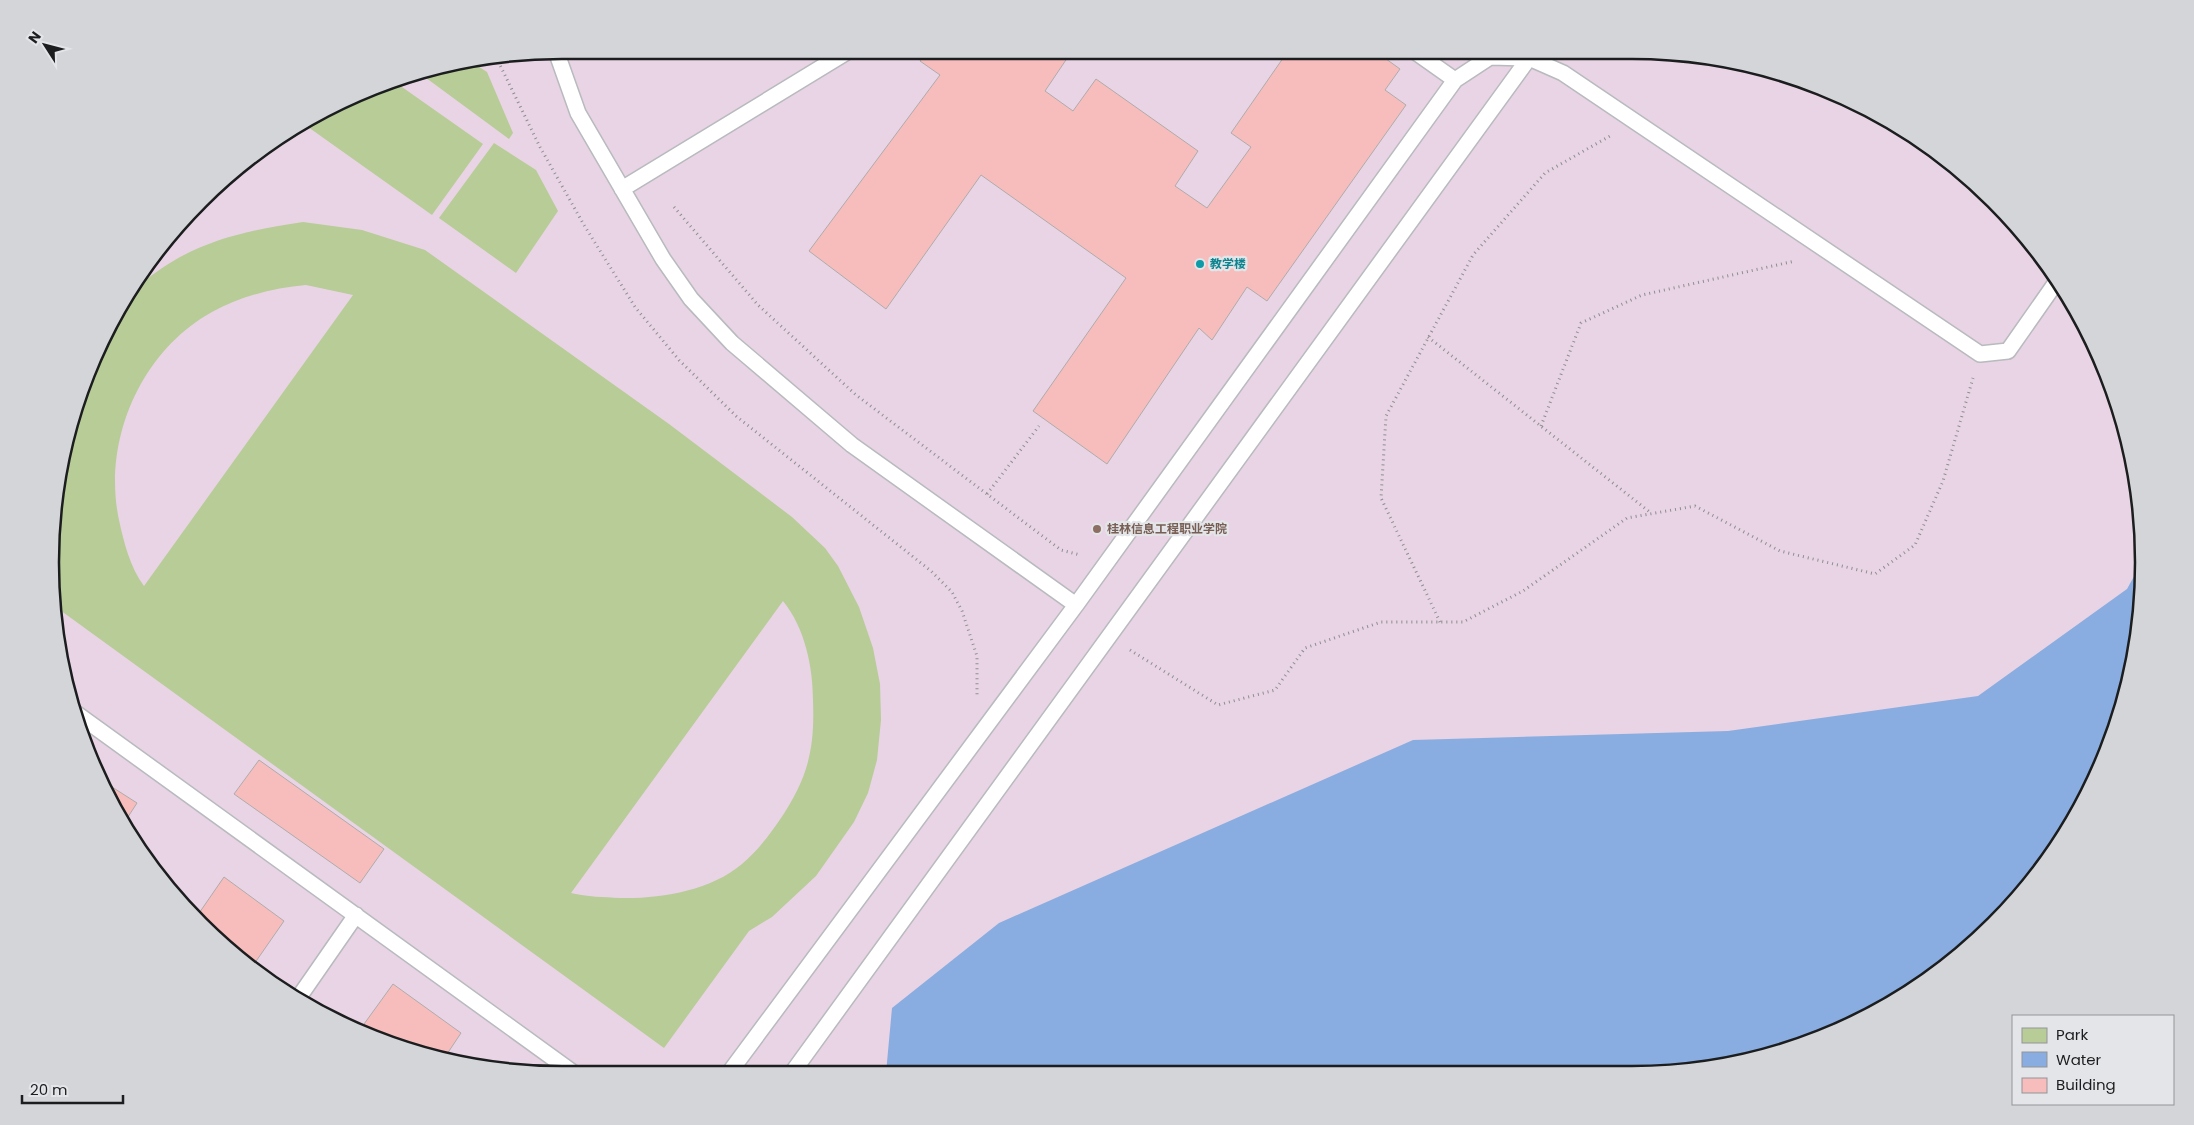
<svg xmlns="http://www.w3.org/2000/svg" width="2194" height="1125" viewBox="0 0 2194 1125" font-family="Poppins,'Noto Sans SC',sans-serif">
<rect width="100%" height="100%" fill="#e3e5e8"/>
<!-- education -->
<path fill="#e8d4e4" d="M562,50L1665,51L1764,67L1858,103L1943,156L2017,224L2075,306L2117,397L2140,495L2143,596L2127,695L2091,789L2017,900L1943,969L1827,1036L1699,1071L529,1074L430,1058L336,1022L278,988L200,925L156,874L103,789L77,727L54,630L50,562L60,462L89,367L136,278L177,224L250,156L307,119L397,77L463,60Z"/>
<!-- green -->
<path fill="#b8cc97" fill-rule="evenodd" d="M467,59L487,72L513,133L509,139L418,72Z
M392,80L483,144L432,215L308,127L317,114Z
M494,143L536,170L558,211L516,273L439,218Z
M303,222L362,230L425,250L669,424L792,517L825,548L838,566L859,607L873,648L880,684L881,720L877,760L868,793L854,822L816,876L772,917L749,931L664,1048L53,605C47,513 62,417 106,335C116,316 124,299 140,285C188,243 242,231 303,222ZM306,285L353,295L144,586C130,567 124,543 119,520C102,441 141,351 212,312C241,296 273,288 306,285ZM783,601C805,628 813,667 813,701C815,751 807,780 779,821C768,837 756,852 742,864C710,891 660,899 620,898C604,897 587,897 571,893Z"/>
<!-- water -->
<path fill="#89ade0" d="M2142,562L2143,596L2127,695L2091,789L2017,900L1943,969L1827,1036L1699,1071L886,1073L892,1008L999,923L1413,740L1728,731L1978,696L2127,589Z"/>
<!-- building -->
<path fill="#f7bdbc" stroke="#afabab" d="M928,50L1072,51L1045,91L1073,111L1096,79L1198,151L1175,186L1207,208L1251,147L1231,133L1288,51H1375L1400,69L1385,90L1406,105L1267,301L1247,287L1212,340L1199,328L1107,464L1033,411L1126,278L981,175L886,309L809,251L940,75L920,61Z
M259,760L384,849L360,883L234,794Z
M98,778L137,803L124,823L103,789Z
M224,877L284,921L252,967L195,919Z
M393,984L461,1033L443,1060L430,1058L359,1031Z"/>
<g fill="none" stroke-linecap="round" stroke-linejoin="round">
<defs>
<path id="service" d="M556,51L578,113L663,259L691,299L732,343L852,445L1076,605L729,1073
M1455,80L1490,57L1529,58
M622,189L850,50
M1076,605L1455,80L1414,51
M73,711L575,1074
M297,1000L356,915
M792,1073L1529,58L1563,73L1980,354L2008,351L2057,281"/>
</defs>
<!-- service casing -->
<use href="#service" stroke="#b8babd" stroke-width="18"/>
<!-- path -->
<path stroke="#8d8e90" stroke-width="3" stroke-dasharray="1 4" stroke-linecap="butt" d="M496,57L540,147L584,225L635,307L679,360L736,416L931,571L952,592L962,611L977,656V695
M674,207L758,305L856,395L1061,550L1080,555
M1428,337L1651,513
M1541,426L1581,323L1642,295L1795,261
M987,494L1039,426
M1440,622L1381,498L1386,416L1473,255L1545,173L1610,136
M1130,650L1218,705L1275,690L1305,648L1381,622H1463L1523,591L1627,518L1695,506L1780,551L1875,574L1915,545L1943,481L1973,378"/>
<!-- service -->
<use href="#service" stroke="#fff" stroke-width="15"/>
</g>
<!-- markers -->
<circle fill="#0f9aa8" stroke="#e3e5e8" stroke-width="2" cx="1200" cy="264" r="5"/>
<circle fill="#8d6e63" stroke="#e3e5e8" stroke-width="2" cx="1097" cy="529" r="5"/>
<g text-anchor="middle" stroke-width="4.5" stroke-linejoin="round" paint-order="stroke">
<!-- culture labels -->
<g font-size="12" font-weight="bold" fill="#0d838f" stroke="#e3e5e8" text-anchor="start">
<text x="1210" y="268">教学楼</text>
</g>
<!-- education labels -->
<g font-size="12" font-weight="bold" fill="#785e54" stroke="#e3e5e8" text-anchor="start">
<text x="1107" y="533">桂林信息工程职业学院</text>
</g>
</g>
<!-- crop -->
<path d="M0 0H2194V1125H0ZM562 59H1632A503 503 0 0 1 2135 562V563A503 503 0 0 1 1632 1066H562A503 503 0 0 1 59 563V562A503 503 0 0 1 562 59Z" fill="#d3d5d8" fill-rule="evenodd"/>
<path fill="none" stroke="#1c1d1e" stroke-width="2.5" d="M562 59H1632A503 503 0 0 1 2135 562V563A503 503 0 0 1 1632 1066H562A503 503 0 0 1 59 563V562A503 503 0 0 1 562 59Z"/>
<!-- legend -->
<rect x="2012" y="1015" width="162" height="90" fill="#e3e5e8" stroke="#939597"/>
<rect x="2022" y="1028" width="25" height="15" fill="#b8cc97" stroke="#939597"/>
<text x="2056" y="1040" font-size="15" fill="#1c1d1e">Park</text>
<rect x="2022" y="1052" width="25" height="15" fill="#89ade0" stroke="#939597"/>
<text x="2056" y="1065" font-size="15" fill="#1c1d1e">Water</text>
<rect x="2022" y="1078" width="25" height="15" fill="#f7bdbc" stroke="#939597"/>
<text x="2056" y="1090" font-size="15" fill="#1c1d1e">Building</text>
<!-- north arrow -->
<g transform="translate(45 45) rotate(306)" stroke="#e3e5e8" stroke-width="4" paint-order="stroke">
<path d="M0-4L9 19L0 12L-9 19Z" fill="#1c1d1e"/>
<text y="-8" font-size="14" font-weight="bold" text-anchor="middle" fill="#1c1d1e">N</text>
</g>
<!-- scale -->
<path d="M22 1095v8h101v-8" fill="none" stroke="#1c1d1e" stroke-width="2.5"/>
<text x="30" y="1095" font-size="15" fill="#1c1d1e" stroke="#e3e5e8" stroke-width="4" paint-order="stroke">20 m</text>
</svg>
